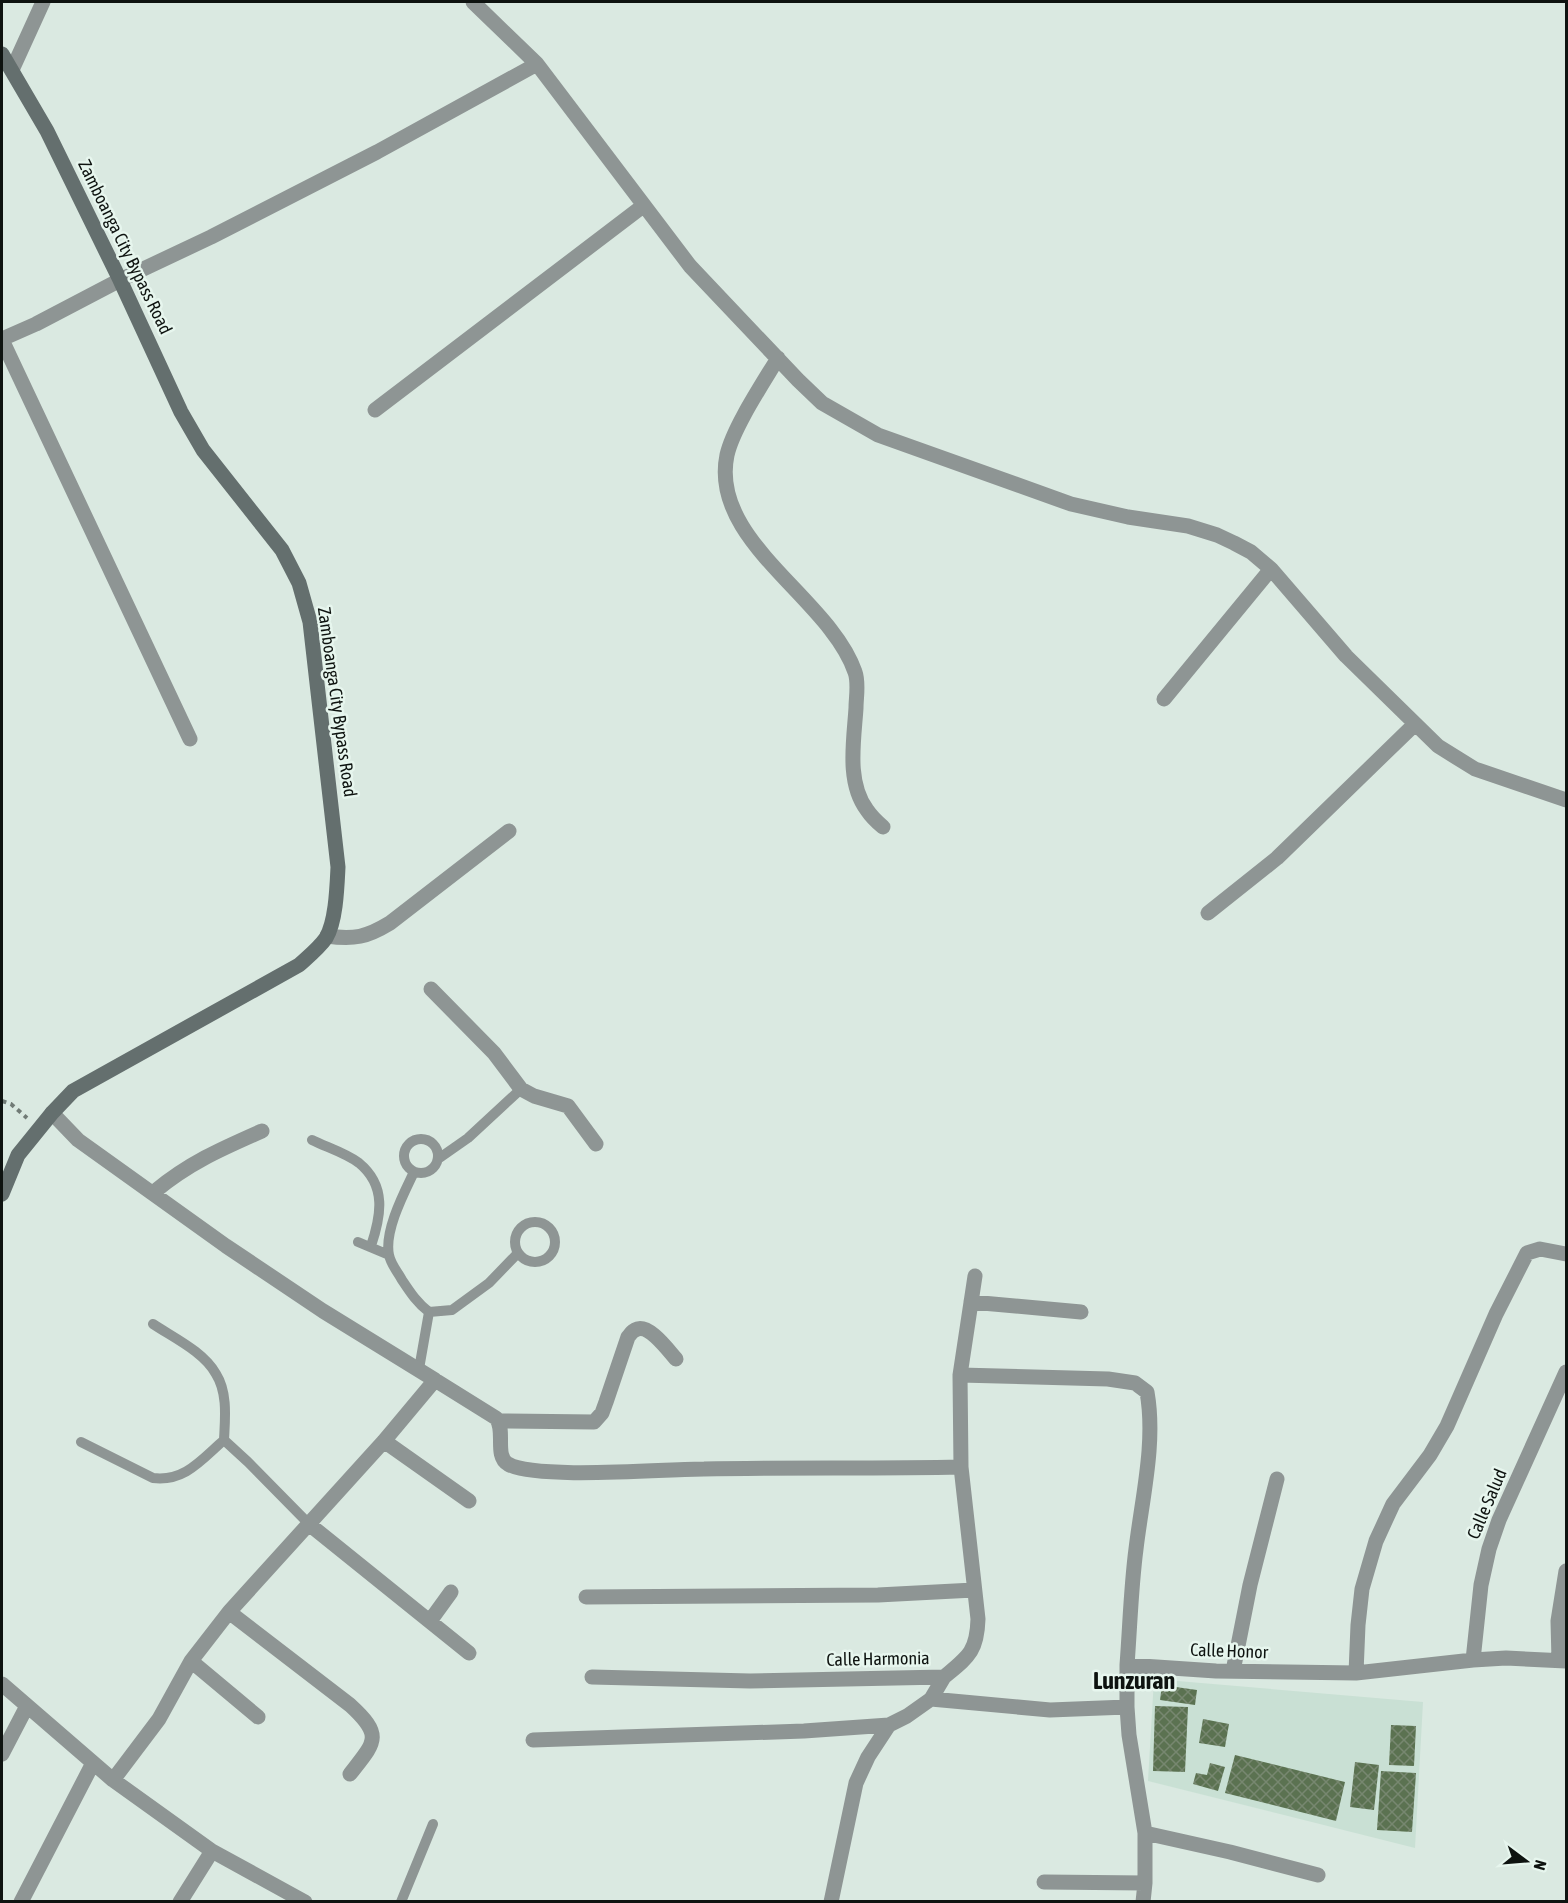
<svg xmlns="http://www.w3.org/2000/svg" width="1568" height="1903" viewBox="0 0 1568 1903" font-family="'Asap Condensed',sans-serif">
<defs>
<pattern id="building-cross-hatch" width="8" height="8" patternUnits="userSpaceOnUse" patternTransform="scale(1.5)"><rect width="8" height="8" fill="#5b7251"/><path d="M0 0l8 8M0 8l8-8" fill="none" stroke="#778770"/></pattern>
</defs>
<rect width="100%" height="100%" fill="#dae9e1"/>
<!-- built -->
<path fill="#c9e0d4" d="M1154,1679L1423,1702L1415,1848L1148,1781Z"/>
<!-- building -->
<path fill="url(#building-cross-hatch)" d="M1162,1685L1197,1690L1195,1705L1160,1700Z
M1155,1706L1188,1707L1185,1772L1153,1771Z
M1203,1719L1229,1724L1225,1747L1199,1743Z
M1391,1725L1416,1726L1414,1766L1389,1765Z
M1235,1755L1345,1782L1336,1821L1225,1793Z
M1355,1762L1379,1765L1374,1810L1350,1807Z
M1210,1763L1225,1767L1218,1791L1193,1784L1196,1773L1207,1775Z
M1381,1771L1416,1773L1412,1832L1377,1830Z"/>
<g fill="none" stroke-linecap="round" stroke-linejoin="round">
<!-- path -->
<path stroke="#717b76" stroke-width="4" stroke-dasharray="4.5 4.5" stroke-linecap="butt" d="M2,1101L11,1104L27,1118"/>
<!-- service -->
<path stroke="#8e9594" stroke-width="10" d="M404 1156a17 17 0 1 1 34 0a17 17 0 1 1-34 0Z
M312,1140C326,1147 346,1153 359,1163C387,1186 381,1216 371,1246
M438,1159L468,1138L521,1089
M414,1172C404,1193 384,1231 389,1255C391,1265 398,1272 402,1280C410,1292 417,1303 429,1312L419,1369
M515 1242a20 20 0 1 1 40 0a20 20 0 1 1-40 0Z
M358,1242L389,1255
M429,1312L452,1310L489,1283L518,1253
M153,1324C174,1338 204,1352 216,1374C228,1393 225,1419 224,1440
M81,1442L153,1478C185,1482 202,1459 224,1440L248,1462L310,1525
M401,1902L433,1824"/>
<!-- minor -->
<path stroke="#8e9594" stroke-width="15" d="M473,2L537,64L690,266L798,380L822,403L878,435L1071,504L1128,517L1188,526L1217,535L1234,543L1251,552L1271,569L1346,656L1438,746L1475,769L1566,800
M12,70L43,2
M2,339L36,324L120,280L211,237L377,152L537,64
M2,340L190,739
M778,358C763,383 733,428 727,455C709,541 830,598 855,672C859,683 856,697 856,708C854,740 846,782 867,810C871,816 877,822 883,827
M375,410L643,206
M1164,699L1271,569
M1208,913L1277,858L1415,724
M327,936C354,940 367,937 390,923L509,831
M431,989L494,1053L521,1089L534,1096L568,1106L596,1144
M52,1113L78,1140L226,1246L323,1311L435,1380L384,1441L229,1612L191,1661L159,1719L113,1780
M154,1192C189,1163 221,1149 262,1131
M971,1302L1081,1312
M960,1375L1108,1379L1135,1383L1147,1392C1156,1443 1142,1498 1136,1549C1131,1587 1130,1626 1127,1665
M435,1380L496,1418C506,1430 494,1456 508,1464C534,1480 667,1469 704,1469C790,1467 875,1469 961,1467
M499,1421L594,1422L602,1413L606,1402L628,1337C631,1334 632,1331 635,1330C648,1322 668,1350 676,1359
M384,1441L469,1501
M310,1525L469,1653
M586,1597L878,1595L974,1590
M229,1612L350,1705C384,1736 375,1742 350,1774
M430,1621L451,1592
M1473,1660L1481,1585L1489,1549L1499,1520L1566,1372
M1559,1660L1558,1621L1566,1571
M191,1661L258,1717
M1233,1671L1250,1585L1277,1479
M1356,1673L1358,1625L1362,1589L1376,1541L1393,1504L1430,1455L1447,1426L1496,1314L1527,1253L1540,1249L1566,1254
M592,1677L750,1681L944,1677L931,1699L1050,1710L1127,1707
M944,1677C968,1657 977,1652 978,1619L961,1467L960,1375L975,1276
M2,1684L113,1780L212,1851L305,1902
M533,1740L804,1731L889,1725L907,1716L931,1699
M2,1754L27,1706
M1145,1833L1230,1852L1318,1875
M1044,1882L1145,1883
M21,1902L93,1763
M180,1902L212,1851
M831,1902L856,1783L868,1757L889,1725
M1143,1902L1145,1883V1833L1129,1735L1127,1707V1665L1216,1671L1356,1673L1473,1660L1506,1658L1566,1661"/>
<!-- secondary -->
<path stroke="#646f6e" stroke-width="15" d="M2,54L47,131L120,280L181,412L203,450L282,550L299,583L310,622L338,867C337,887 336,921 326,938C319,948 309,956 299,965L73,1091L52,1113L18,1155L2,1194"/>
</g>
<g text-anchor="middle" stroke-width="5" stroke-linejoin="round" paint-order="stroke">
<!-- street labels -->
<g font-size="18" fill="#0e1310" stroke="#e7f6ee">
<text transform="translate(125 247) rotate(64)" y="6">Zamboanga City Bypass Road</text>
<text transform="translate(337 702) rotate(82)" y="6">Zamboanga City Bypass Road</text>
<text transform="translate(1487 1504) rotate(-67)" y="6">Calle Salud</text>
<text transform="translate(1229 1651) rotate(2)" y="6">Calle Honor</text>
<text transform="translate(878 1659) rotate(-1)" y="6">Calle Harmonia</text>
</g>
<!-- district labels -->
<g font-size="24" font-weight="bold" fill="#0e1310" stroke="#e7f6ee">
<text x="1134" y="1689">Lunzuran</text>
</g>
</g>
<!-- border -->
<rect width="1568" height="1903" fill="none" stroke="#0e1310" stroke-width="6"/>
<!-- north arrow -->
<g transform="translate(1526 1861) rotate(106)" stroke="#e7f6ee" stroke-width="4.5" paint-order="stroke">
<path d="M0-4.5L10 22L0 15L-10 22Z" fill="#0e1310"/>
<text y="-9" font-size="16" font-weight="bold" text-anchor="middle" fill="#0e1310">N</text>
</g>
</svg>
